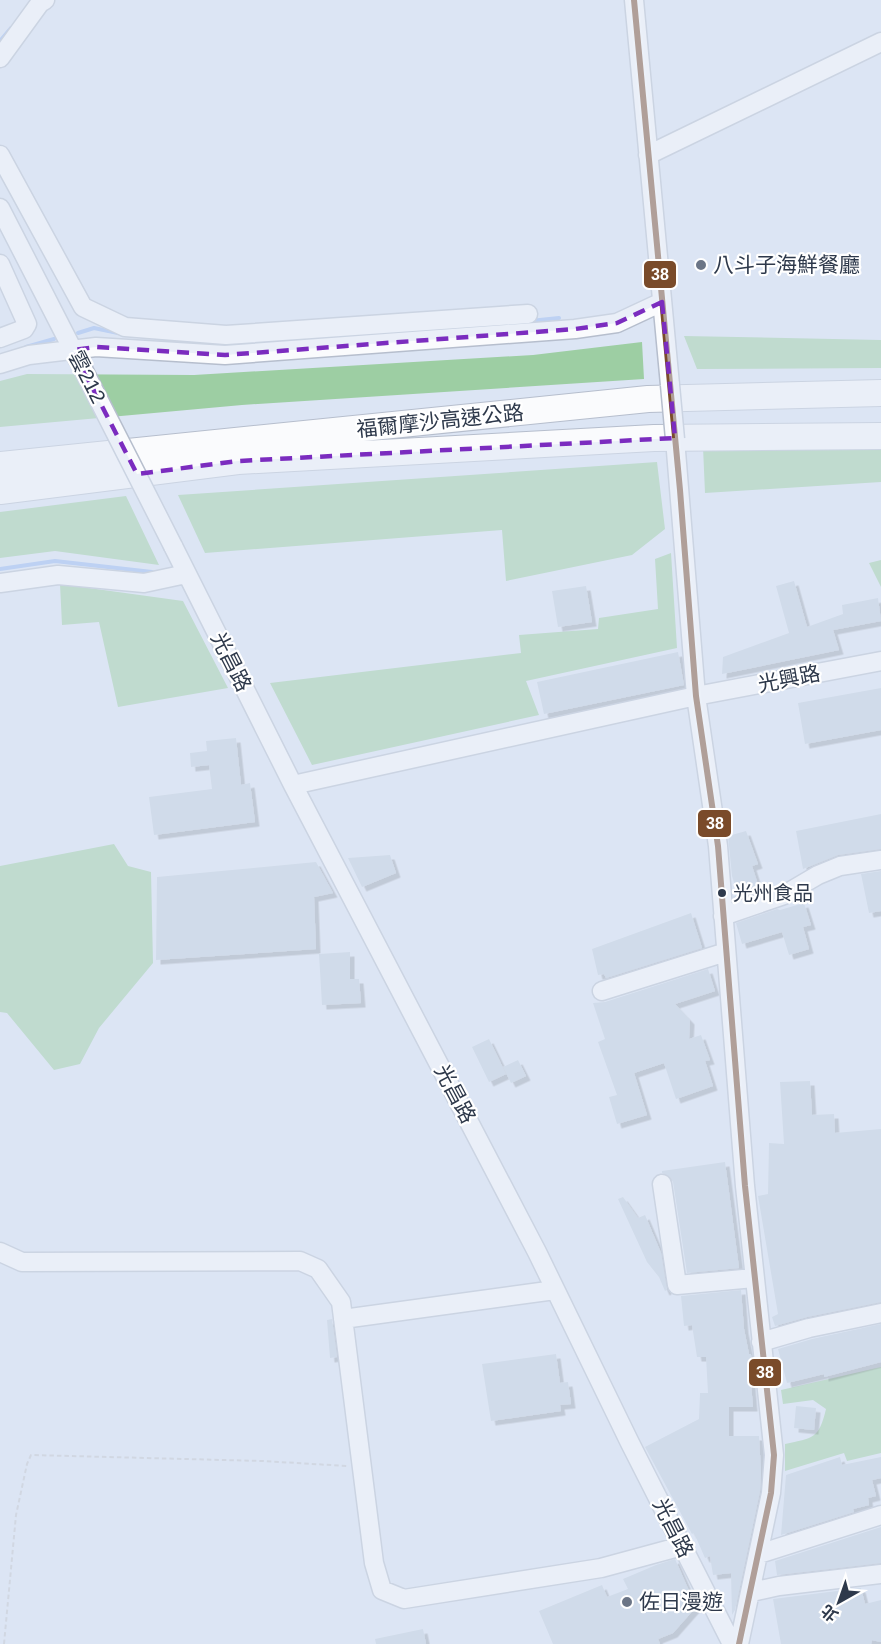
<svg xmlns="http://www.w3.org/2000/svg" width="881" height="1644" viewBox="0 0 881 1644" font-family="Arial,'Noto Sans TC',sans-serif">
<defs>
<filter id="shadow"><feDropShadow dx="4.5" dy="4.5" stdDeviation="0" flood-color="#0004"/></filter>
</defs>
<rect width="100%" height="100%" fill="#dce5f4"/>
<!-- forest -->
<path fill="#9dcea3" d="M684,336L881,340V368L697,369Z
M642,342L644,379L242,405L0,427V381L27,374L194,375L533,355Z
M881,446V482L705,493L703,447Z
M657,462L665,529L632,555L506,581L502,530L205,553L178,495Z
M126,496L159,565L55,551L0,558V512Z
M671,553L677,648L526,681L539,715L312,765L270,683L521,653L519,635L598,629L599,618L658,609L655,559Z
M881,560V587L869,563Z
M60,584L183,601L228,688L118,707L99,622L62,625Z
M114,844L128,866L151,872L153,963L99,1028L80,1064L54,1070L7,1013L0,1012V866Z
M881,1367V1453L847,1461L844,1453L785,1471V1444C813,1438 819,1439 826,1409L813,1400L783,1404L781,1390Z"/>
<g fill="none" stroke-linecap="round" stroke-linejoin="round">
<!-- stream -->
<path stroke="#97b8f1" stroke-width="4" d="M0,41L11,28
M530,321L559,318
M78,333L94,328L118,333
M26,347L54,339
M0,569L55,561L152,572"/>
</g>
<!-- building -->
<path fill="#c2cfdd" filter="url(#shadow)" d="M794,581L807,627L843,614L842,605L878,598L881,621L833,630L839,650L722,674L723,657L789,633L776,586Z
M586,586L592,622L558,627L552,591Z
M678,652L684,685L544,714L537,682Z
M881,688V730L805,744L798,703Z
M236,738L241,785L250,783L255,822L154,835L149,797L212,789L209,765L191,767L190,753L207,751L206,741Z
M881,814V849L838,855L803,869L796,831Z
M746,831L758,864L752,866L759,888L771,885L772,887L734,900L733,896L738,895L732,876L728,836Z
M390,855L396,873L362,887L348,858Z
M316,862L333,893L314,897L316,949L156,960L157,877Z
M881,871V911L869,913L861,874Z
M804,903L811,925L803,927L809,949L789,955L782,932L742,944L736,923L777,909L780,910Z
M691,913L702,948L606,978L604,974L598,975L592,949Z
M350,952V979H359L361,1003L322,1005L319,954Z
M708,969L715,991L675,1004L690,1020L689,1039L701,1035L710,1060L705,1061L713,1086L676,1099L664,1063L634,1073L647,1115L617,1124L609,1097L617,1095L598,1042L605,1039L593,1003L605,1002Z
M489,1039L506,1074L489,1082L472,1047Z
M518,1060L526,1076L511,1083L503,1067Z
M810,1081L812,1115L834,1114L835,1133L881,1129V1302L807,1317L775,1326L772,1317L778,1314L758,1196L768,1194L769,1143L784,1144L780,1082Z
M725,1162L739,1268L687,1273L673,1182L670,1177L662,1173V1171Z
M623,1197L638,1218L645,1215L661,1253L667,1290L665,1291L659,1277L647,1262L618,1199Z
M741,1290L744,1329L749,1354H751L752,1371L750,1372L753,1407H729V1436H759L761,1473L760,1491L735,1610L732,1615L731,1573L713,1575L710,1556L705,1558L694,1533L692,1534L645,1447L699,1419L700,1393H708L706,1357H697L692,1325L684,1326L681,1296Z
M332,1319L337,1357L330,1358L327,1320Z
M881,1324V1362L824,1377V1374L787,1383L778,1349L812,1339Z
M556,1354L560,1383L568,1382L571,1404L560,1405L561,1411L491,1421L482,1364Z
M796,1406L816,1408L814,1430L794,1428Z
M840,1457L842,1465L881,1457V1478L872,1480L876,1496L868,1498L869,1505L853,1509L854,1512L781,1535L786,1475Z
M881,1527V1563L777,1575L775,1561Z
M675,1559L696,1607L673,1633L658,1639L660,1644H553L539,1611L602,1585L607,1597L628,1589L623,1579L656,1565Z
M861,1588L865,1604L881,1600V1642L872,1640L871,1644H781L773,1599Z
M423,1629L426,1644H376L375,1639Z"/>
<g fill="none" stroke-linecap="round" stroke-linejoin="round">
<defs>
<path id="minor" d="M634,0L670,385
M0,58L40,3L45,0
M0,155L83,307L125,327L226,335L528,314
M648,155L881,42
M0,208L78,360
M0,264L27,324L24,329L0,338
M0,364L29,355L96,347L225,355L575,329L617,323L662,302
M675,439L696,696L718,846L745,1186L774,1455L771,1493L739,1644
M173,546L293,785L537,1252L630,1443L732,1644
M0,583L58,575L144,583L186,574
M293,785L696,696L881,661
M723,916L784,895L818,875L840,866L881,860
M602,991L726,952
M662,1184L677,1285L754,1278
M0,1252L22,1262L300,1261L318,1269L341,1302L374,1563L382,1590L404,1599L601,1568L682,1546
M343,1319L555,1290
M761,1342L809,1328L881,1313
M759,1554L881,1515
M752,1592L779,1586L881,1574"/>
<path id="highway" d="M0,465L648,399L881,393
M0,491L238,461L654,438L881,436"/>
</defs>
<!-- minor casing -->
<use href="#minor" stroke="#b6becd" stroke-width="21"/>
<!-- highway casing -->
<use href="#highway" stroke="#b6becd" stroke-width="28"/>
<!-- path -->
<path stroke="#c3c6cd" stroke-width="2" stroke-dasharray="4.5 3" stroke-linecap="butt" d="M4,1644L16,1515L27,1464L31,1455L262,1461L347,1466"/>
<!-- minor -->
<use href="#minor" stroke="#fafbfd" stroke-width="18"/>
<!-- highway -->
<use href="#highway" stroke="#fafbfd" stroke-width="26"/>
<defs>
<path id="minor-bridge" d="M82,367L173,546
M670,385L675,439"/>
</defs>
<!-- minor-bridge casing -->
<use href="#minor-bridge" stroke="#b6becd" stroke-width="21" stroke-linecap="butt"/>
<!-- minor-bridge -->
<use href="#minor-bridge" stroke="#fafbfd" stroke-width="18"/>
<defs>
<path id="bus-1" d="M634,0L680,490L696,696L718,846L745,1186L774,1455L771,1493L739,1644"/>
</defs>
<!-- bus-1 casing -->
<use href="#bus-1" stroke="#fff" stroke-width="10"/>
<!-- bus-1 -->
<use href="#bus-1" stroke="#7a4b2a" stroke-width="6"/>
</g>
<!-- marked area -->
<path d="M0 0H881V1644H0ZM662,302L675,438L238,461L137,474L73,350L96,347L225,355L575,329L617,323Z" fill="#dce5f4" fill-opacity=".55" fill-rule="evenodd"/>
<path fill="none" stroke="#7b2cbf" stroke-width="4.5" stroke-dasharray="12 8" stroke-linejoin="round" d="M662,302L675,438L238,461L137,474L73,350L96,347L225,355L575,329L617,323Z"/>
<!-- markers -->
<g fill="#6b7586" stroke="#fff" stroke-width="2">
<circle cx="701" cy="265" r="6"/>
<circle cx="627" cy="1602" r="6"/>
</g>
<circle fill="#2e394b" stroke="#fff" stroke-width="2" cx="722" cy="893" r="5"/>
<g text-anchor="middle" stroke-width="4.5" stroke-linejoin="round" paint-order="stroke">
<!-- bus labels -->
<g font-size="20" fill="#2e394b" stroke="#fff" text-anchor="start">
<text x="733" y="900">光州食品</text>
</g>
<!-- poi labels -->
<g font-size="21" fill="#2e394b" stroke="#fff" text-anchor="start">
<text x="713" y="272">八斗子海鮮餐廳</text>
<text x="639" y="1609">佐日漫遊</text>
</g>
<!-- street labels -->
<g font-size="21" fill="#2e394b" stroke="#fff">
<text transform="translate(87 377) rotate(63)" y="7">雲212</text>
<text transform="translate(440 421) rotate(-6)" y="7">福爾摩沙高速公路</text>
<text transform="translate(231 662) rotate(63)" y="7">光昌路</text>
<text transform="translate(789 679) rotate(-11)" y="7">光興路</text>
<text transform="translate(455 1094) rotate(62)" y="7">光昌路</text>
<text transform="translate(673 1528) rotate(63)" y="7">光昌路</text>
</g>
</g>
<g stroke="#fff" stroke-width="2">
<rect x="643" y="260" width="34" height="29" rx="6" fill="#7a4b2a"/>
<rect x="697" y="809" width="35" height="29" rx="6" fill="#7a4b2a"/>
<rect x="748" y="1358" width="34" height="29" rx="6" fill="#7a4b2a"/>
</g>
<g font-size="16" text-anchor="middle" font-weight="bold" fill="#fff">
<text x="660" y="280">38</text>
<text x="715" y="829">38</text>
<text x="765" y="1378">38</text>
</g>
<!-- north arrow -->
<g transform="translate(839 1602) rotate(220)" stroke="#ffffff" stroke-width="4.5" paint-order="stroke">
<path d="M0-4.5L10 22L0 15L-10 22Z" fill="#2e394b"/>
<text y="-9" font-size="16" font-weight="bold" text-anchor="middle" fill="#2e394b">北</text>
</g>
</svg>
